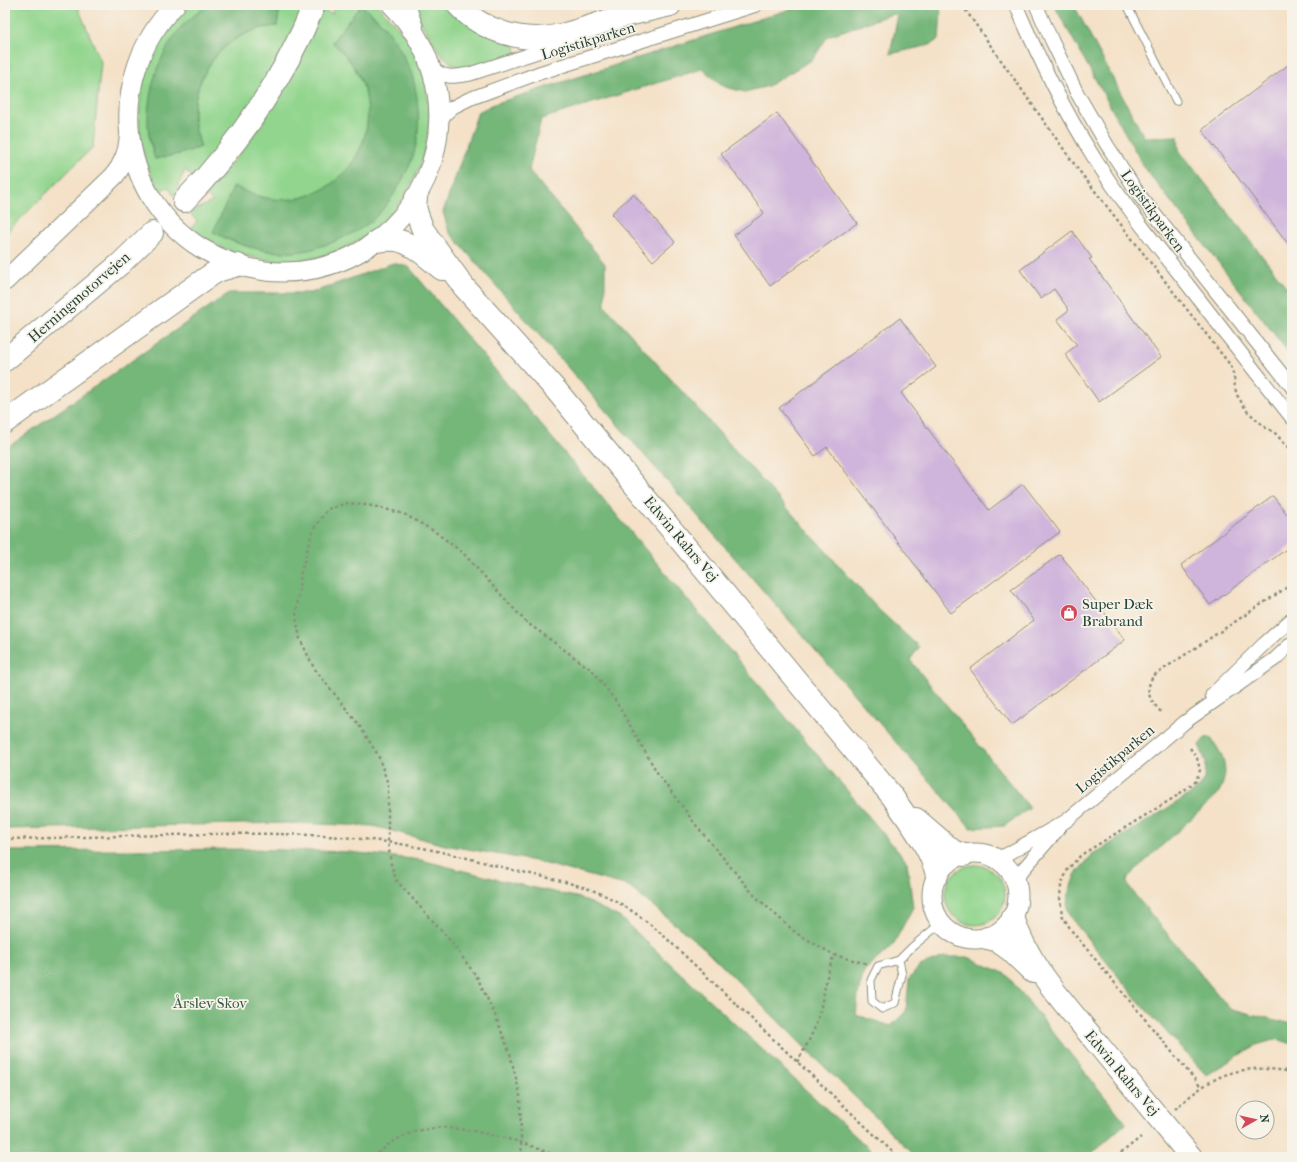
<svg xmlns="http://www.w3.org/2000/svg" width="1297" height="1162" viewBox="0 0 1297 1162" font-family="'IM FELL French Canon',serif">
<rect width="100%" height="100%" fill="#f7f3e8"/>
<filter id="ink" filterUnits="userSpaceOnUse"><feTurbulence type="fractalNoise" baseFrequency=".025" numOctaves="2"/><feDisplacementMap in="SourceGraphic" scale="8" xChannelSelector="R" yChannelSelector="G"/><feConvolveMatrix kernelMatrix="1 2 1 2 8 2 1 2 1" color-interpolation-filters="sRGB"/></filter>
<filter id="wash" filterUnits="userSpaceOnUse"><feTurbulence type="fractalNoise" baseFrequency=".012" numOctaves="4" result="noise"/><feDisplacementMap in="SourceGraphic" scale="16" xChannelSelector="R" yChannelSelector="G"/><feGaussianBlur stdDeviation="0.9" result="paint"/><feColorMatrix in="noise" values="0 0 0 0 0 0 0 0 0 0 0 0 0 0 0 0 0 1.4 0 .05"/><feComposite in="paint" operator="in"/></filter>
<g filter="url(#wash)">
<rect width="100%" height="100%" fill="#f4e1c7"/>
<!-- green -->
<path fill="#92d58e" stroke="#588961" d="M5,5H77L101,62L93,147L5,234Z
M191,5H209L181,27L150,101L148,126L150,142L155,159L179,154L201,147C198,138 195,129 194,120C192,82 215,45 250,32C259,28 268,27 277,26L280,5H300L307,8L285,53L196,180L185,170L174,196L168,187L160,191C154,180 148,170 145,158C129,103 147,42 191,5Z
M333,5H361L332,42C342,51 351,60 357,72C391,133 340,208 271,200C257,198 246,193 234,186L214,232L231,241L249,247L269,251L295,252L331,243L371,222L389,32L377,18L361,5H377C389,17 401,29 410,44C478,168 351,306 222,247C211,242 201,235 191,228L197,221L189,213L213,201L205,195L241,152L263,122L323,10L332,14Z
M412,5H446L449,10L515,46L516,53L467,69L459,68L452,64L440,53L413,10Z
M945 895a30 30 0 1 1 60 0a30 30 0 1 1-60 0Z"/>
<!-- forest -->
<path fill="#75b679" stroke="#4a7a56" d="M209,5H280L277,26C268,27 259,28 250,32C215,45 192,82 194,120C195,129 198,138 201,147L179,154L155,159C152,148 149,137 148,126C147,79 167,29 209,5Z
M361,5C383,23 396,38 407,64C409,68 412,73 413,78C419,101 421,130 414,153C408,174 387,209 370,222C352,236 318,250 295,252C266,254 239,245 213,232L234,186C332,241 419,116 332,42Z
M803,5H938L941,13L939,39L930,45L890,54L898,15L892,14L828,36L813,59L768,86L745,92L725,87L702,69L541,119L529,170L605,264V306L878,609L919,647L910,660L1030,808L1004,826L971,828L449,232L443,212L478,112L494,104Z
M1054,5H1074L1144,137L1178,136L1179,150L1292,294V357L1144,167Z
M393,263L409,267L907,862L913,907L893,945L864,971L858,995L856,1015L891,1026L906,1011L909,979L920,966L944,957H968L1006,974L1126,1123L1091,1154L1086,1157H916L703,947L628,886L535,861L445,845L373,826L287,823L5,829V449L229,293H311Z
M1210,737C1225,757 1231,773 1217,795L1128,877L1127,883L1135,895L1229,1008L1251,1014L1292,1024V1044L1277,1039L1256,1045L1206,1075L1139,1002L1070,917L1067,907L1068,895L1075,875L1091,856L1195,791L1205,779L1206,762L1199,745L1205,738Z
M250,849L350,852L421,860L504,881L580,898L621,918L878,1157H5V851Z"/>
<g id="blocks">
<!-- building -->
<path fill="#cfb4db" d="M1292,62V249L1202,130Z
M777,113L857,223L770,286L734,235L764,213L721,154Z
M633,194L675,242L653,261L611,214Z
M1072,231L1092,258L1089,259L1161,357L1099,402L1065,354L1077,345L1057,319L1069,310L1054,289L1041,299L1020,270Z
M900,318L936,367L901,393L989,510L1023,484L1060,532L951,613L827,447L815,456L779,408Z
M1273,496L1292,521V545L1210,605L1181,565Z
M1060,554L1125,640L1012,725L970,669L1034,620L1011,590Z"/>
</g>
</g>
<g filter="url(#ink)">
<use href="#blocks" fill-opacity="0" stroke="#8a8f7e" stroke-width="1"/>
<g fill="none" stroke-linecap="round" stroke-linejoin="round">
<defs>
<path id="lane" d="M1127,5L1176,101
M899,960L902,975L895,1003L882,1009L872,1001L871,980L878,966L899,960L912,947L941,923"/>
<path id="street" d="M1016,5C1038,57 1063,108 1093,156C1121,201 1155,243 1188,285C1222,329 1257,374 1292,418
M1036,5L1052,41L1077,93L1107,145L1140,196L1292,387
M431,67C444,79 453,77 470,74L565,43
M439,125L445,114L453,107L469,99L539,73L756,5
M1212,695L1264,644L1292,619
M995,858L1006,855L1066,821L1185,722L1275,659L1292,643
M1016,883L1020,873L1059,828"/>
<path id="secondary" d="M175,5C105,76 115,194 201,248C226,263 253,272 282,272C313,272 344,263 369,246C402,223 426,190 435,151C447,98 430,43 392,5
M5,281L114,176C123,165 128,154 129,139
M932 896a43 43 0 1 1 86 0a43 43 0 1 1-86 0Z"/>
<path id="highway" d="M404,5L412,28
M458,5C483,32 526,44 561,35C581,30 600,23 619,17C636,13 653,9 670,5
M416,198L415,206L417,214L423,230L464,287L556,390L892,796C908,820 930,846 937,875
M184,201C238,145 285,77 314,5
M377,241C383,240 389,239 396,240C413,243 428,258 442,269
M5,360L120,264L152,233
M5,422L205,279L217,271L238,265
M916,819L953,851L964,855
M1013,917C1026,963 1067,1006 1096,1042C1128,1081 1160,1119 1191,1157
M987,938L996,940L1010,950L1033,972"/>
</defs>
<!-- lane casing -->
<use href="#lane" stroke="#8a8f7e" stroke-width="9"/>
<!-- street casing -->
<use href="#street" stroke="#8a8f7e" stroke-width="15"/>
<!-- secondary casing -->
<use href="#secondary" stroke="#8a8f7e" stroke-width="21"/>
<!-- highway casing -->
<use href="#highway" stroke="#8a8f7e" stroke-width="24"/>
<!-- path -->
<path stroke="#8a8f7e" stroke-width="2.5" stroke-dasharray="3 3" stroke-linecap="butt" d="M962,5L1077,168L1231,366L1234,377L1235,388L1237,395L1247,411L1266,428L1274,432L1292,452
M1161,712C1150,700 1144,692 1153,676L1292,584
M1190,748L1197,758L1200,770L1196,781L1191,785L1175,797L1081,855L1068,869L1061,885L1060,898L1062,915L1071,930L1201,1087
M5,839C60,838 114,836 169,835C242,833 314,832 387,842C430,848 472,859 513,870C539,876 565,881 589,889C618,899 642,917 664,936L898,1157
M797,1062C806,1047 814,1032 819,1015C824,995 826,974 834,955
M1175,1109C1183,1102 1192,1094 1201,1088C1230,1067 1258,1066 1292,1072
M373,1157L392,1142L415,1131L442,1127L473,1131L521,1142L559,1157
M522,1157L521,1142L520,1094L510,1054L495,1015L477,977L448,938L396,880L391,864L388,842V784L378,755L359,725L314,668L300,639L296,617L301,572L313,530L328,509L348,503L373,506L404,514L434,531L463,553L525,621L593,671L615,700L658,774L699,829L754,895L796,933L834,955L868,964
M1116,1157L1141,1137"/>
<!-- lane -->
<use href="#lane" stroke="#fff" stroke-width="7"/>
<!-- street -->
<use href="#street" stroke="#fff" stroke-width="13"/>
<!-- secondary -->
<use href="#secondary" stroke="#fff" stroke-width="19"/>
<!-- highway -->
<use href="#highway" stroke="#fff" stroke-width="22"/>
</g>
</g>
<!-- icons -->
<defs>
<symbol id="shop-disc" viewBox="-11 -11 22 22"><circle r="9.5" fill="#d1495b" stroke="#f7f3e8"/><path d="M-5-2.5h2.3a2.7 3.5 0 0 1 5.4 0H5L5.5 6h-11ZM-1.5-2.5h3a1.5 2.3 0 0 0-3 0Z" fill="#fff"/></symbol>
</defs>
<g fill-rule="evenodd">
<use href="#shop-disc" x="1059" y="603" width="20" height="20"/>
</g>
<g text-anchor="middle" stroke-width="3.5" stroke-linejoin="round" paint-order="stroke">
<!-- street labels -->
<g font-size="15" fill="#1f3d34" stroke="#f7f3e8">
<text transform="translate(588 41) rotate(-17)" y="5">Logistikparken</text>
<text transform="translate(1153 211) rotate(54)" y="5">Logistikparken</text>
<text transform="translate(79 297) rotate(-41)" y="5">Herningmotorvejen</text>
<text transform="translate(681 539) rotate(50)" y="5">Edwin Rahrs Vej</text>
<text transform="translate(1115 759) rotate(-40)" y="5">Logistikparken</text>
<text transform="translate(1122 1073) rotate(50)" y="5">Edwin Rahrs Vej</text>
</g>
<!-- poi labels -->
<g font-size="15" fill="#1f3d34" stroke="#f7f3e8" text-anchor="start">
<text x="1082" y="609">Super Dæk<tspan x="1082" dy="17">Brabrand</tspan></text>
</g>
<!-- park labels -->
<g font-size="15" fill="#365b46" stroke="#f7f3e8">
<text x="210" y="1008">Årslev Skov</text>
</g>
</g>
<!-- margin -->
<rect width="1297" height="1162" fill="none" stroke="#f7f3e8" stroke-width="20"/>
<!-- north arrow -->
<g transform="translate(1255 1120) rotate(82)"><circle r="19" fill="#f7f3e8" stroke="#a1aaa0"/>
<path d="M0-3L7 15L0 10L-7 15Z" fill="#d1495b"/>
<text y="-6" font-size="11" font-weight="bold" text-anchor="middle" fill="#1f3d34">N</text>
</g>
</svg>
